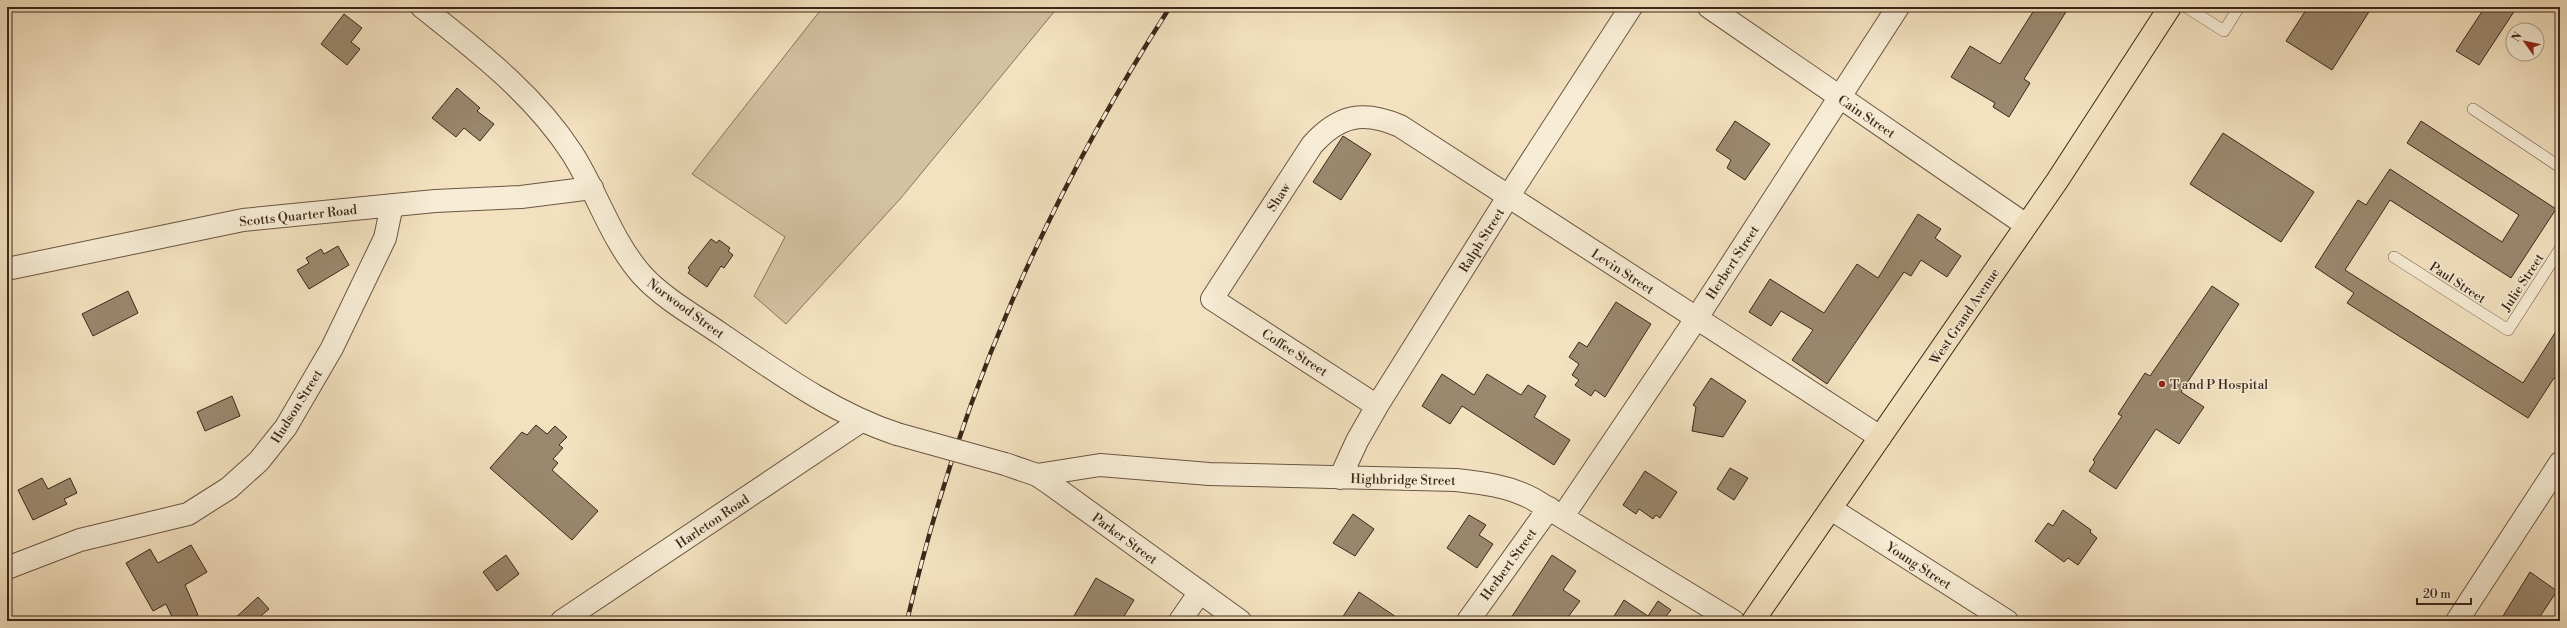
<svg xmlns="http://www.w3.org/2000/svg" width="2567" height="628" viewBox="0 0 2567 628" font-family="'Libre Bodoni',serif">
<rect width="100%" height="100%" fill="#f3e1bf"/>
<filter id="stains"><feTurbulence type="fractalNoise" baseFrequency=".005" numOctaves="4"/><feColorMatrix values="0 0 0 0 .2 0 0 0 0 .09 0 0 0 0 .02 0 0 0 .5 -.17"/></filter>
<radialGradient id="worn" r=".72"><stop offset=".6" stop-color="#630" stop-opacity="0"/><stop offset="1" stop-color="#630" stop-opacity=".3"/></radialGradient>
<!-- green -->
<path fill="#d4c1a3" stroke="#88745e" d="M823,7H1058L901,198L786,324L754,296L785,237L692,174Z"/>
<!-- building -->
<path fill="#9b886f" stroke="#3c2719" d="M2036,7H2069L2024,79L2030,83L2009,117L1993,107L1995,103L1951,77L1970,46L2000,64Z
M2308,7H2372L2332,70L2286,41Z
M2485,7H2517L2479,65L2456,51Z
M344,14L362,28L351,42L360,49L347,65L321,44Z
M457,88L480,108L477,111L494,124L480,141L464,128L456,137L432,118Z
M1735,121L1770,144L1745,180L1727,168L1731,160L1716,150Z
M2421,121L2556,209L2511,278L2390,200L2345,270L2523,383L2560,325V381L2554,378L2528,418L2347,303L2354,293L2315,267L2358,200L2366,205L2390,169L2502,242L2519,215L2407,143Z
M2223,133L2314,192L2281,242L2190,184Z
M1343,136L1371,154L1341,200L1313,182Z
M1918,214L1941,229L1935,238L1961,256L1947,277L1921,260L1911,276L1904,272L1827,384L1792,360L1813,330L1781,311L1771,326L1749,312L1770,279L1824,313L1857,264L1878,278Z
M711,239L717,243L719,240L730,248L728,251L733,255L724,268L721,266L707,287L688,273L690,270L688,268Z
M338,246L349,265L309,289L297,270L309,263L306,258L321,249L324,254Z
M2212,286L2239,304L2181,392L2204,407L2179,444L2156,429L2116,489L2089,471L2095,462L2093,460L2122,416L2118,414L2145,373L2150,376Z
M128,291L138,313L93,336L82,314Z
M1616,302L1651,324L1605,397L1595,390L1591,396L1575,385L1579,380L1572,375L1579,364L1569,357L1579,342L1587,347Z
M1442,374L1474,395L1487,374L1521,395L1528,385L1546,396L1534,417L1570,440L1554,465L1462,406L1450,424L1422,406Z
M1711,378L1746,401L1723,437L1692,431L1696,407L1693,405Z
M232,396L240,416L205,431L197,412Z
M536,425L547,434L555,426L567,437L559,445L563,448L553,459L558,463L552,470L598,511L572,540L490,468L522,432L527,435Z
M1730,468L1748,478L1734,500L1717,489Z
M1645,471L1677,492L1660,518L1656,515L1653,519L1639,509L1636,514L1623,505Z
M42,478L48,489L70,478L77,493L64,499L67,504L33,520L18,490Z
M2063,510L2091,530L2090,532L2097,538L2078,565L2068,558L2064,562L2035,541L2048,523L2053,526Z
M1353,514L1374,529L1355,556L1333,543Z
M1469,515L1486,525L1479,535L1493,544L1477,568L1447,548Z
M191,545L207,572L185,585L198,615L186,621H174L166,604L153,611L126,563L150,549L158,563Z
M506,555L519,574L497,591L483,572Z
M1552,555L1576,571L1563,590L1580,601L1565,621H1509Z
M2530,572L2557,591L2537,621H2500Z
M1096,578L1134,600L1121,621H1071Z
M1359,592L1402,621H1340Z
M258,597L269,609L255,621H232Z
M1624,600L1648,616L1658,601L1671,610L1662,621H1611Z"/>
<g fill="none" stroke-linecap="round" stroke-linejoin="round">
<defs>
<path id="service" d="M2186,7L2224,31L2239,7
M2473,109L2560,167
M2394,257L2508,330L2560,249"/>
<path id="minor" d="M1709,7L2026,225
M7,269L243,220L435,201L521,197L592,188
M1377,406L1212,299L1312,145C1339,115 1363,110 1400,126L1880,437
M1037,475L1100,465L1209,474L1456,480C1483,483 1509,486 1533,499L1733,621
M1340,478L1357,441L1377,406L1508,197L1631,7
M1831,509L2007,621
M1563,516L1696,319L1898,7
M7,568L80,540L188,514L229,488L259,461L286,427L332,348L385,238L392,205
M562,621L861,421
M1180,621L1200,592
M1468,621L1549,508
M2457,621L2560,463"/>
<path id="tertiary" d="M422,7C477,51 533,93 572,153C597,192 611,240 642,275C664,299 695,316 721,334C777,372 833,413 897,434
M1005,464L1037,475L1049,483L1240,621"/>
<path id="trunk" d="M1753,621L2057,181L2170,7"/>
</defs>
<!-- service casing -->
<use href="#service" stroke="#6a5642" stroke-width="12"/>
<!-- minor casing -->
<use href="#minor" stroke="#6a5642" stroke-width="24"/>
<!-- tertiary casing -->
<use href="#tertiary" stroke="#6a5642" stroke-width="24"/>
<!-- trunk casing -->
<use href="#trunk" stroke="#3c2719" stroke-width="24"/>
<!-- service -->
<use href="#service" stroke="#f7ecd5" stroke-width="11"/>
<!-- minor -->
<use href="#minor" stroke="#f7ecd5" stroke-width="22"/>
<!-- tertiary -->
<use href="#tertiary" stroke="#f7ecd5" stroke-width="22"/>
<!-- trunk -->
<use href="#trunk" stroke="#f3e1bf" stroke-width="22"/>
<defs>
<path id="rail" d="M907,621C960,395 1045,202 1170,7"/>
</defs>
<!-- rail casing -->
<use href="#rail" stroke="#3c2719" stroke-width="4.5"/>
<!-- rail -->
<use href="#rail" stroke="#f7ecd5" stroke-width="3" stroke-dasharray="9" stroke-linecap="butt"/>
<defs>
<path id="tertiary-bridge" d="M897,434L1005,464"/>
</defs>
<!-- tertiary-bridge casing -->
<use href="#tertiary-bridge" stroke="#6a5642" stroke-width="24" stroke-linecap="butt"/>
<!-- tertiary-bridge -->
<use href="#tertiary-bridge" stroke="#f7ecd5" stroke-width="22"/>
</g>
<!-- markers -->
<circle fill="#8f2418" stroke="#f7ecd5" stroke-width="1.5" cx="2162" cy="384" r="4"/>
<g text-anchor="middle" stroke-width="3" stroke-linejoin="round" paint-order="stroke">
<!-- street labels -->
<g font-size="13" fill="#3c2719" stroke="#f7ecd5">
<text transform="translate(1867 116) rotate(34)" y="5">Cain Street</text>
<text transform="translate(1278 197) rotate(-57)" y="5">Shaw</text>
<text transform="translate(298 215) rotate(-6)" y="5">Scotts Quarter Road</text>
<text transform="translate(1481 240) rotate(-58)" y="5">Ralph Street</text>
<text transform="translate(1732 262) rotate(-57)" y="5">Herbert Street</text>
<text transform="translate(1623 271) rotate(33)" y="5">Levin Street</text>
<text transform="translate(2458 282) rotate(33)" y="5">Paul Street</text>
<text transform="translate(2522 282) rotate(-57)" y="5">Julie Street</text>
<text transform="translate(686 308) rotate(36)" y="5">Norwood Street</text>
<text transform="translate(1964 316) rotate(-56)" y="5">West Grand Avenue</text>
<text transform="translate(1295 352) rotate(33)" y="5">Coffee Street</text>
<text transform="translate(296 406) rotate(-58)" y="5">Hudson Street</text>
<text transform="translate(1403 479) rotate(1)" y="5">Highbridge Street</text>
<text transform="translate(712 521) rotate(-34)" y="5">Harleton Road</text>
<text transform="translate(1125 538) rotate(36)" y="5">Parker Street</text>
<text transform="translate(1508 564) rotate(-54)" y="5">Herbert Street</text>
<text transform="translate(1919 565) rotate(33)" y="5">Young Street</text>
</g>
<!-- poi labels -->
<g font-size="13" fill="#3c2719" stroke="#f7ecd5" text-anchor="start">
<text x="2170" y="389">T and P Hospital</text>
</g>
</g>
<!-- margin -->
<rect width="2567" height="628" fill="none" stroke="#f3e1bf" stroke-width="24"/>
<rect x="8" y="8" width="2551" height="612" fill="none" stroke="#3c2719" stroke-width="2"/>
<rect x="12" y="12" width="2543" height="604" fill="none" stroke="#3c2719"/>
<!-- north arrow -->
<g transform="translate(2525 42) rotate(303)"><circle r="19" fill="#f7ecd5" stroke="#ac9d8a"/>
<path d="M0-3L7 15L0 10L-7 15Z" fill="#8f2418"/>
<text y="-6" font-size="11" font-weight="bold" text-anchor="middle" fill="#3c2719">N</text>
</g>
<!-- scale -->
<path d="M2417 598v6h54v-6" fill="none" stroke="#3c2719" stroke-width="2"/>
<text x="2423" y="598" font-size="12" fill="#3c2719" stroke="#f7ecd5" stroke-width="3" paint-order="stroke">20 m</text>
<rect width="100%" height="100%" filter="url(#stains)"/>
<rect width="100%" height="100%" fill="url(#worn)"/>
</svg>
